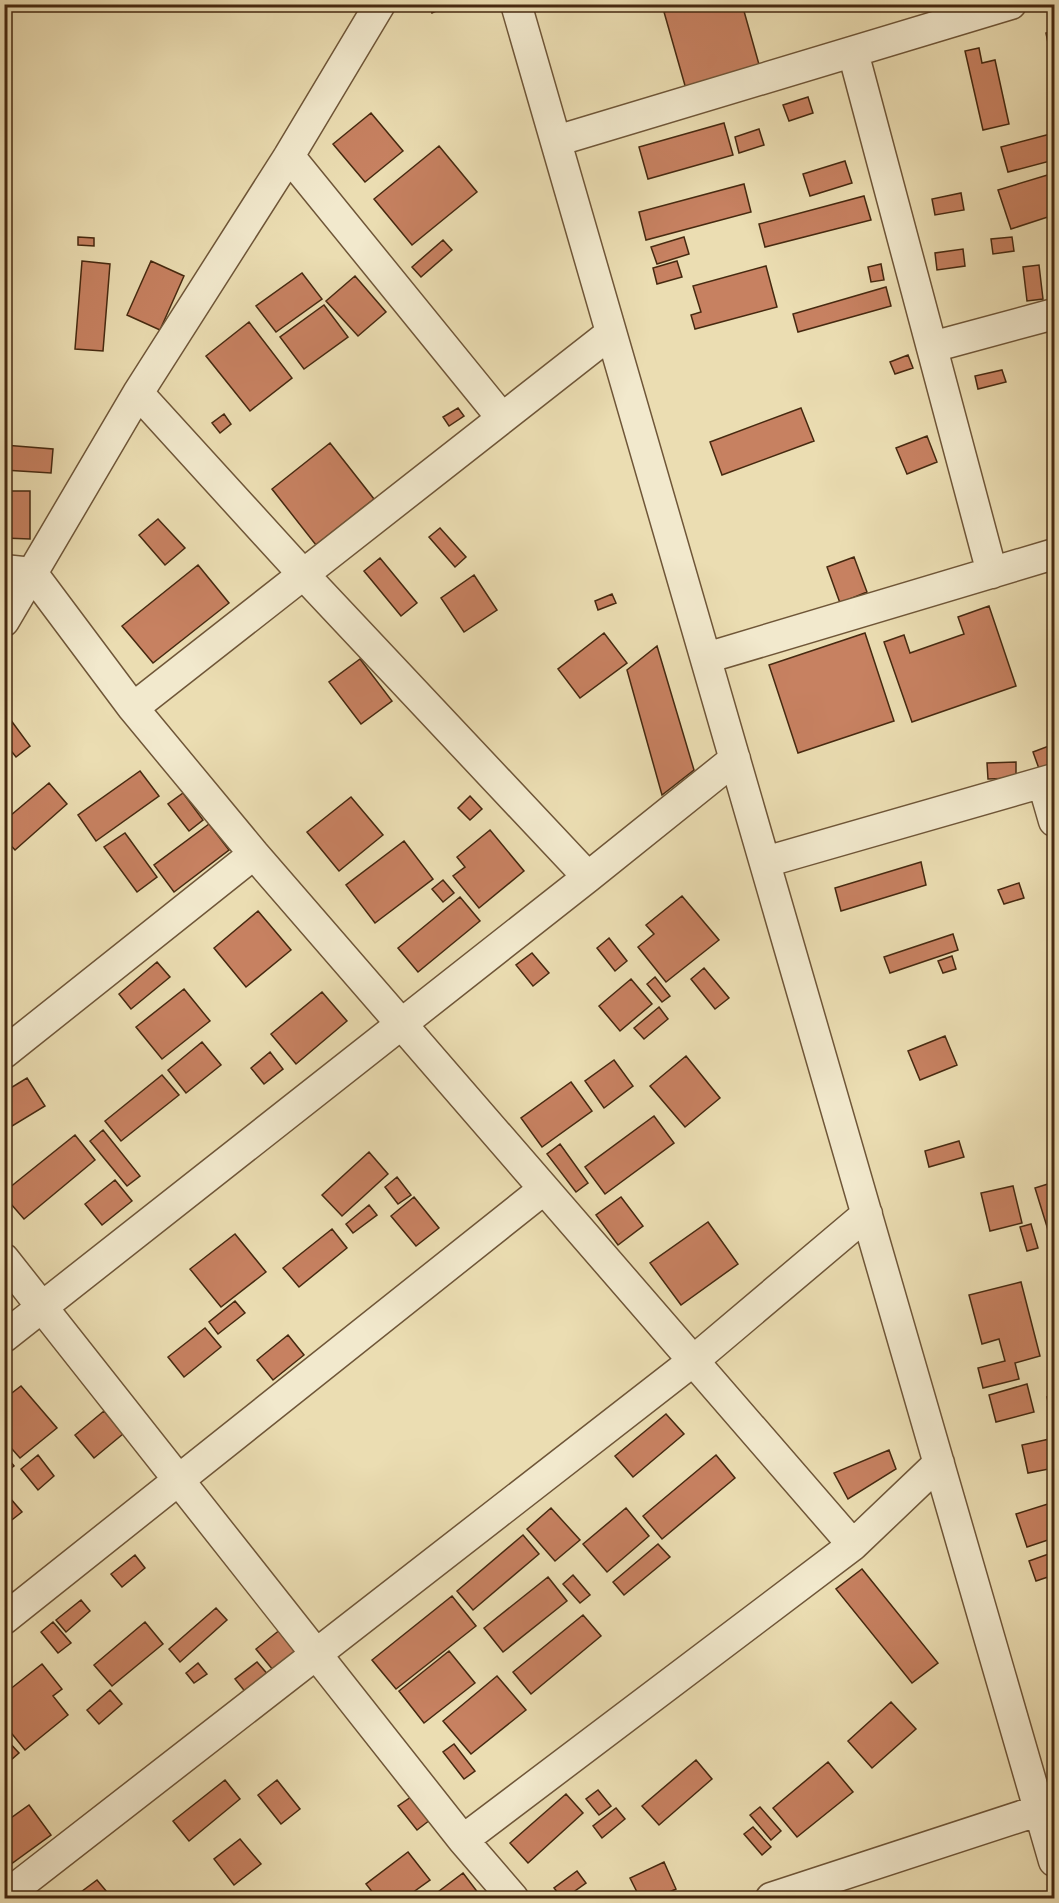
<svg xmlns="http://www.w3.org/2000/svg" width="1059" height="1903" viewBox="0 0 1059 1903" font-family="'Old Standard TT',serif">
<rect width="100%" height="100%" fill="#ebddb2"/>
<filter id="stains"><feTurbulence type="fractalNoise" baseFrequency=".00333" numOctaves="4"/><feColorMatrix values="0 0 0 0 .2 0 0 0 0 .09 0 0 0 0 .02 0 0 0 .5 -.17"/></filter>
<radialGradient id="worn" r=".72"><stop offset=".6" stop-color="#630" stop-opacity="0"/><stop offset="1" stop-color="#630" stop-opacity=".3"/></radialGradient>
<!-- building -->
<path fill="#c78161" stroke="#462910" stroke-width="1.5" d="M429,4H444L445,7L432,13Z
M553,4H578V7L554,10Z
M690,4H742L760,68L686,89L664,12Z
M915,4H937L917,11Z
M1054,31V73L1046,33Z
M979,48L982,63L995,60L1009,124L983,130L965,51Z
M808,97L813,113L789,121L783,105Z
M371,113L403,151L365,182L333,144Z
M724,123L733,155L648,179L639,147Z
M759,129L764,145L739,153L735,137Z
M1054,133V160L1008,172L1001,147Z
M439,146L477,192L412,245L374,199Z
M845,161L852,183L810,196L803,174Z
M1054,173V215L1011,229L998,190Z
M744,184L751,212L646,240L639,212Z
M961,193L964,210L935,215L932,199Z
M864,196L871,220L765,247L759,224Z
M78,237L94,238V246L78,245Z
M684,237L689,254L657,264L651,247Z
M1012,237L1014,251L993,254L991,239Z
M443,240L452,250L421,277L412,267Z
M963,249L965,266L937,270L935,253Z
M82,261L110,264L103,351L75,349Z
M151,261L184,276L160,330L127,315Z
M677,261L682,277L657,284L653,268Z
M881,264L884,280L871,282L868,267Z
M1039,265L1043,299L1027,301L1023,267Z
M766,266L777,307L695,329L691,315L701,312L693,286Z
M302,273L322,299L276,332L256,306Z
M355,276L386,312L358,336L326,301Z
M886,287L891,306L798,332L793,314Z
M324,305L348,337L304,369L280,337Z
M249,322L292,378L250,411L206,356Z
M908,355L913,368L895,374L890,362Z
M1002,370L1006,382L978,389L975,376Z
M458,408L464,416L449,426L443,417Z
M801,408L814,441L722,475L710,442Z
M224,414L231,424L220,433L212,423Z
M927,436L937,462L907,474L896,448Z
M330,443L374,499L316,545L272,489Z
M4,445L53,449L51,473L4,470Z
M4,491H30V539L4,538Z
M158,519L185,548L165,565L139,535Z
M440,528L466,557L455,567L429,537Z
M854,557L867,592L840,603L827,567Z
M380,558L417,603L401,616L364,571Z
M198,565L229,603L153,663L122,626Z
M474,575L497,610L464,632L441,598Z
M612,594L616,603L598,610L595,601Z
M989,606L1016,686L912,722L884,642L904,635L910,653L964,634L958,617Z
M604,633L627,663L580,698L558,669Z
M865,633L894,721L798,753L769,665Z
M657,646L694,770L662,795L627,670Z
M360,659L392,701L361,724L329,682Z
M10,719L30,746L16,757L4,742V723Z
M1054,744V772L1042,777L1033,752Z
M1016,762V778L988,779L987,763Z
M140,771L159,796L96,841L78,815Z
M49,783L67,804L15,850L4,838V821Z
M183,793L203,820L189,831L168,804Z
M470,796L482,809L470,820L458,808Z
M351,797L383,835L339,871L307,832Z
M209,824L229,850L174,892L154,865Z
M490,830L524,871L479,908L453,876L465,867L457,857Z
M125,833L157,877L137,892L104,847Z
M404,841L433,879L375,923L346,885Z
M921,862L926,885L841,911L835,888Z
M443,880L454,893L443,902L432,889Z
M1019,883L1024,898L1004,904L998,890Z
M682,896L719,940L666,982L638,947L654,934L646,925Z
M460,897L480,921L418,972L398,948Z
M258,911L291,950L246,987L214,948Z
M953,934L958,950L890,973L884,957Z
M609,938L627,961L615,971L597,948Z
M532,953L549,973L533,986L516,965Z
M952,956L956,969L943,973L938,961Z
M157,962L170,977L131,1009L119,994Z
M704,968L729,998L715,1009L691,979Z
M655,977L670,996L662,1002L647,984Z
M631,979L652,1004L620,1031L599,1006Z
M184,989L210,1021L162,1059L136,1027Z
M322,992L347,1021L296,1064L271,1034Z
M659,1007L668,1019L644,1039L634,1028Z
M945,1036L957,1065L920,1080L908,1051Z
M202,1042L221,1065L186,1093L168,1070Z
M270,1052L283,1069L264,1084L251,1068Z
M686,1056L720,1098L685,1127L650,1086Z
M614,1060L633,1086L604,1108L585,1081Z
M162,1075L179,1095L121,1141L105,1121Z
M27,1078L45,1106L4,1131V1092Z
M571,1082L592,1111L542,1147L521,1118Z
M654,1116L674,1143L605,1194L585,1167Z
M103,1130L140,1176L127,1186L90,1141Z
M75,1135L95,1160L24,1219L4,1196V1192Z
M959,1141L964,1157L929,1167L925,1151Z
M560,1144L588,1183L576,1192L547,1154Z
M369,1152L388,1174L342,1216L322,1195Z
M397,1177L411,1195L398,1204L385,1187Z
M115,1180L132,1201L102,1225L85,1204Z
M1054,1182V1246H1053L1035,1188Z
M1013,1186L1022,1223L990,1231L981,1193Z
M414,1197L439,1228L416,1246L391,1216Z
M621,1197L643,1226L618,1245L596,1215Z
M369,1205L377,1215L353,1233L346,1224Z
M708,1222L738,1264L681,1305L650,1263Z
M1031,1224L1038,1248L1027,1251L1020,1227Z
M332,1229L347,1248L299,1287L283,1268Z
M235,1234L266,1272L221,1307L190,1269Z
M1021,1282L1040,1356L1015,1363L1019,1379L983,1388L978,1368L1005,1361L999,1339L982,1344L969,1295Z
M235,1301L245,1313L218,1334L209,1322Z
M205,1328L221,1347L184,1377L168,1357Z
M288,1335L304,1355L273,1380L257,1360Z
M1027,1384L1034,1412L996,1422L989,1395Z
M21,1386L57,1428L20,1458L4,1440V1399Z
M1054,1396V1432L1047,1397Z
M104,1411L123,1434L94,1458L75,1435Z
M666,1414L684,1434L633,1477L615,1456Z
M1054,1438V1468L1028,1473L1022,1445Z
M889,1450L896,1469L848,1499L834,1473Z
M4,1454L14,1466L4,1474Z
M38,1455L54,1476L38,1490L21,1469Z
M716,1455L735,1478L662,1539L643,1516Z
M4,1491L22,1512L4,1526Z
M1054,1502V1538L1027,1547L1016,1514Z
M551,1508L580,1540L555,1561L527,1529Z
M626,1508L649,1536L607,1572L583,1544Z
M523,1535L539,1554L473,1610L457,1591Z
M658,1544L670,1557L624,1595L613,1582Z
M1054,1552V1575L1036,1581L1029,1561Z
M135,1555L145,1568L122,1587L111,1574Z
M862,1569L938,1663L912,1683L836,1589Z
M573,1575L590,1595L580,1603L563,1584Z
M548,1577L567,1601L503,1652L484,1628Z
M452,1596L476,1626L396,1689L372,1660Z
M81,1600L90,1611L66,1632L56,1620Z
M216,1608L227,1620L180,1662L169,1649Z
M583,1615L601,1636L531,1694L513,1672Z
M53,1622L71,1643L58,1653L41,1632Z
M145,1622L163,1644L112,1686L94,1665Z
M281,1629L299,1650L273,1670L256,1649Z
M449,1651L475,1683L424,1723L399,1691Z
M257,1662L270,1677L247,1694L235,1679Z
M198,1663L207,1674L194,1683L186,1673Z
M42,1664L62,1689L53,1696L68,1715L25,1750L4,1724V1694Z
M497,1676L526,1710L471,1754L443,1721Z
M110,1690L122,1704L99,1724L87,1710Z
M891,1702L916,1729L872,1768L848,1741Z
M4,1737L19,1753L4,1766Z
M454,1744L475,1771L464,1779L443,1752Z
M696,1760L712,1779L659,1825L642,1806Z
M828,1762L853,1792L797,1837L773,1808Z
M225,1780L240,1799L189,1841L173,1821Z
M277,1780L300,1809L281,1824L258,1795Z
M598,1790L611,1806L599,1815L586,1799Z
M566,1794L583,1813L528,1863L510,1843Z
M411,1797L430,1820L417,1830L398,1806Z
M29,1805L51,1835L7,1867L4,1864V1823Z
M760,1807L781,1831L771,1840L750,1815Z
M616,1808L625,1819L602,1838L593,1826Z
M753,1827L771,1847L762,1855L744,1834Z
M240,1839L261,1864L234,1885L214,1859Z
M408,1852L430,1880L405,1898H377L366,1884Z
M664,1862L676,1889L656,1898H640L630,1878Z
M577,1871L586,1883L565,1898H562L554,1888Z
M463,1873L482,1898H430Z
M97,1880L112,1898H73Z"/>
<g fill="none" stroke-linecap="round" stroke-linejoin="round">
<defs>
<path id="minor" d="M516,4L1054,1861
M853,52L992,573
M556,141L1011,4
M289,156L502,418
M932,347L1054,314
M138,393L303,574L588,877
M4,570L32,573L133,708L254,854L853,1545L939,1463
M4,621L138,393L289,156L380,4
M706,658L1054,554
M133,708L611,333
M1043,783L1054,821
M765,862L1054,779
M4,1053L254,854
M4,1259L463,1840L513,1898
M4,1337L588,877L735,759
M4,1619L544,1189
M463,1840L853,1545
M4,1897L693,1361L867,1214
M771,1898L1040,1810L1054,1798"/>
</defs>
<!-- minor casing -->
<use href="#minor" stroke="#6f5638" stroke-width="33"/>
<!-- minor -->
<use href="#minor" stroke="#f2e9cd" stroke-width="30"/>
</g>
<!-- margin -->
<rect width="1059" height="1903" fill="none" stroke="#ebddb2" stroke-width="24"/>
<rect x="6" y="6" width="1047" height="1891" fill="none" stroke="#462910" stroke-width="3"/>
<rect x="12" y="12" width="1035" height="1879" fill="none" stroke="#462910" stroke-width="1.5"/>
<rect width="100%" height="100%" filter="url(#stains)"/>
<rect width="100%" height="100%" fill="url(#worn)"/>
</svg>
